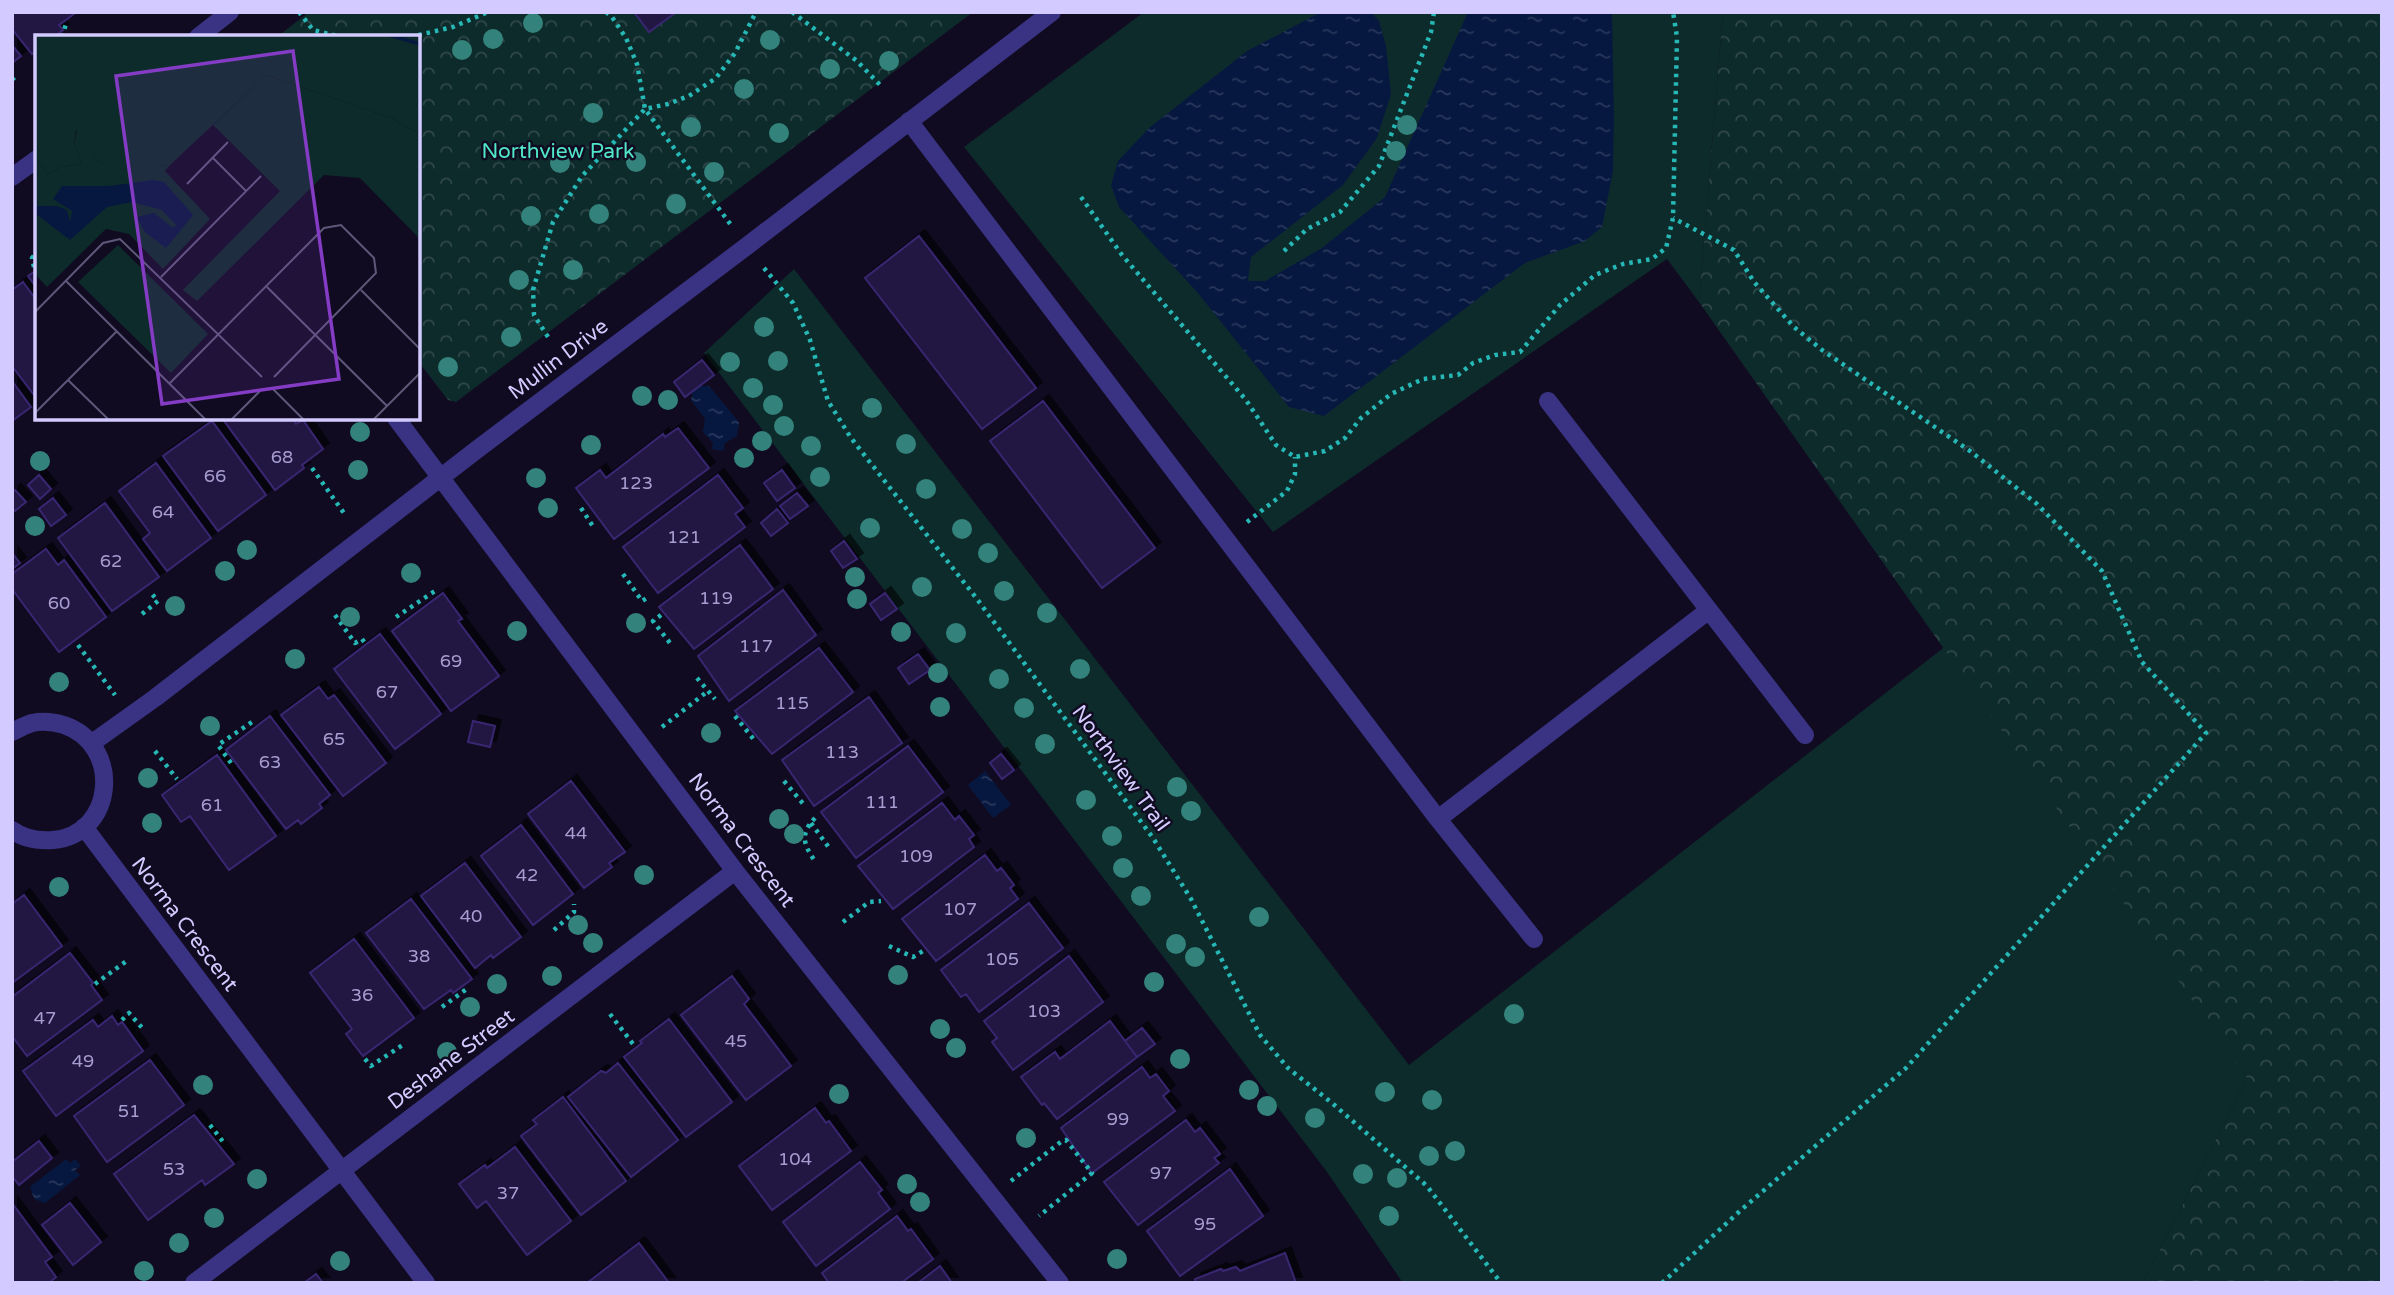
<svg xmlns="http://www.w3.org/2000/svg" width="2394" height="1295" viewBox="0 0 2394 1295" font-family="'Varela Round',sans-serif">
<defs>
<pattern id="forest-crowns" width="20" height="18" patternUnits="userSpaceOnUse" patternTransform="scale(1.75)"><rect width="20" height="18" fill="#0e2b2b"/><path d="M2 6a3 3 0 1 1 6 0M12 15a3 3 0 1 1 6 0" fill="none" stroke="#30484b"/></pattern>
<pattern id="water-ripples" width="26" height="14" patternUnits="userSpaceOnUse" patternTransform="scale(1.75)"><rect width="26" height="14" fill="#06183f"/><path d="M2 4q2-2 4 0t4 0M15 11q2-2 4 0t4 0" fill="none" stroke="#29385c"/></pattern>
<filter id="shadow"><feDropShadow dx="6" dy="-6" stdDeviation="0" flood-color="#0009"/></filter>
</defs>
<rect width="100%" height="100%" fill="#100b21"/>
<!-- grass -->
<path fill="#0e2b2b" d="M1144,12H1723L1699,302L1667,259L1273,532L964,147Z
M794,269L1409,1065L1947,645L2247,1078L2143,1283H1403L1327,1172L704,353Z"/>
<!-- forest -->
<path fill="url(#forest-crowns)" d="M309,12H973L456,402L448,400L418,361V37H277Z
M1723,12H2382V1283H2143L2247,1078L1699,302Z"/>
<!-- water -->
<path fill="url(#water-ripples)" d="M1321,12H1371L1379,21L1386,46L1391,94L1377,138L1343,185L1251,257L1248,281H1265L1322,248L1385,197L1468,12H1612L1614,117L1613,171L1602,227L1585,241L1525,263L1324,416L1289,407L1197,292L1119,207L1111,185L1118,161L1149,128L1247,51Z
M701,386H709L739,422L737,436L725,443L723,451L712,449L713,443L703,432L705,419L691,400L693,392Z
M985,771L1011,805L993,818L968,785Z
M66,1159L70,1163L75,1159L81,1166L75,1170L80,1175L45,1203L34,1199L30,1187Z"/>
<!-- building -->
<path fill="#211643" stroke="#392770" stroke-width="2" filter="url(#shadow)" d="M12,12H72L74,14L59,25L63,30L54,37H37V50L32,54L12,29Z
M634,12H675V13L649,32Z
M12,45L21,56L12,63Z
M919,236L1036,388L982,429L865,278Z
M37,270V288L28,276Z
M23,282L37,301V393L34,395L12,366V290Z
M702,360L714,375L685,397L674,382Z
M12,381L31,407L12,421Z
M1043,401L1155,548L1102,588L990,441Z
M222,418H292L296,424L303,420L323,449L302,465L304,468L275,490Z
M212,421L266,495L218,531L163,456Z
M678,428L709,468L614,539L576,488L600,470L606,478L663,434L665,437Z
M156,463L211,538L167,571L143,539L150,533L119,491Z
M782,470L795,488L777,501L764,483Z
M39,475L51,489L40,499L28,485Z
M718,475L743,508L735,514L745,527L658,593L623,547Z
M15,490L26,502L15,511L12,508V492Z
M797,493L808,506L790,519L780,506Z
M53,498L66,515L51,526L39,509Z
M105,503L159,577L112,611L58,538Z
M777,509L788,523L771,536L761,523Z
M844,541L857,559L843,568L831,551Z
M740,545L773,589L694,649L659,607Z
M46,549L58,565L64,560L106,617L59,652L12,589V574Z
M12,553L20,563L12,569Z
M783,590L816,635L729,701L698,656Z
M443,593L462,619L458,621L499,676L451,711L392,631Z
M885,593L897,609L881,620L870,604Z
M380,634L441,714L395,749L334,669Z
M819,648L853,692L772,754L735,711Z
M918,654L930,670L909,684L898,668Z
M319,687L328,699L334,695L386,763L343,796L281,715Z
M869,697L902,743L814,806L782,760Z
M270,716L330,795L319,804L322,808L301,824L298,820L286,829L226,750Z
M473,721L495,726L490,747L468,742Z
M908,746L943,792L856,858L821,812Z
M1001,754L1014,770L1002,779L990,763Z
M217,755L276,836L229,870L190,816L181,822L162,795Z
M571,781L625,852L609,863L612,867L584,888L528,814Z
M942,803L955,820L959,816L974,835L969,839L974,847L893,909L858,866Z
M521,825L573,894L533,925L481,856Z
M985,855L997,871L1001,868L1014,885L1010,888L1018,899L936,961L902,919Z
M465,863L521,937L493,958L491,955L475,968L421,896Z
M24,895L62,946L12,983V904Z
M411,899L472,979L453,993L451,990L424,1009L366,933Z
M1029,903L1063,948L979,1012L966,994L961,997L941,970Z
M354,939L414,1018L363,1056L346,1034L352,1029L310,973Z
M70,953L93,983L91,985L102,1000L27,1056L12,1036V997Z
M1069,956L1103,1002L1013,1070L992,1042L997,1038L984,1021Z
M732,976L749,999L744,1004L791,1066L746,1100L681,1015Z
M112,1016L118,1025L122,1022L143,1051L56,1116L23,1071L93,1020L98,1027Z
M669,1019L732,1102L686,1137L624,1057L642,1043L640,1041Z
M1110,1021L1137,1057L1057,1119L1044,1103L1042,1105L1021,1077L1055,1052L1060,1059Z
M1142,1028L1155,1044L1137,1057L1125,1041Z
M150,1060L184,1105L107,1162L74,1116Z
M618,1063L678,1140L631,1177L568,1097L601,1071L606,1073Z
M1142,1067L1150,1078L1156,1074L1169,1091L1163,1096L1175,1111L1092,1173L1061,1128Z
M563,1097L626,1181L581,1215L521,1136L537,1124L533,1120Z
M815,1108L826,1123L829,1121L851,1151L772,1210L739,1166Z
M194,1115L234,1164L205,1185L202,1180L148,1220L114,1174Z
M1186,1120L1195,1132L1200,1128L1220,1154L1214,1158L1219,1163L1138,1225L1104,1182Z
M39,1141L52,1158L19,1185L12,1176V1162Z
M515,1147L571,1221L527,1255L486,1201L477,1208L459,1184L485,1165L487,1168Z
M860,1162L882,1190L878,1193L890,1209L816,1266L783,1222Z
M1230,1169L1263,1216L1180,1276L1147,1231Z
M12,1203L52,1257L45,1262L56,1277L49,1283H12Z
M70,1203L101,1242L73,1265L42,1225Z
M897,1216L908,1231L911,1229L933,1259L901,1283H829L822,1273Z
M639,1243L669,1283H587Z
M1285,1253L1296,1283H1196L1195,1279L1221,1269L1223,1271L1236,1267L1240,1271Z
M940,1266L952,1283H918Z
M316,1274L323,1283H304Z"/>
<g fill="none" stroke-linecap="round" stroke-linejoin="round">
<!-- path -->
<path stroke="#26b8b6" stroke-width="4.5" stroke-dasharray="3.5 5" stroke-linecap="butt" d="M299,12L313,30L341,37
M606,12L612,17L626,38L637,64L645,109L731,225
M792,12L857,61L881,86
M62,37L66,24
M410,37L453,27L488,12
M12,78L15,81L12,82
M1081,197L1122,255L1246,400L1276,445L1295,457L1325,451L1345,438L1361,418L1391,394L1423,379L1458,375L1473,363L1495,355L1520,352L1560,305L1595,275L1623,264L1652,259L1666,248L1673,218L1677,37L1673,12
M1284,251L1307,229L1340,212L1379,166L1431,32L1434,12
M34,267L32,258L37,252
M764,268L793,303L810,340L828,401L851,438L977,599L1153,838L1191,899L1260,1035L1288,1068L1332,1103L1427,1186L1501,1283
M12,284H13
M548,337L534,315L533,290L553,222L582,176L645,109L668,104L689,96L716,78L735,53L756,12
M312,468L346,516
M581,508L594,528
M1247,522L1287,491L1295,474V457
M623,574L642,601L650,596
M142,614L158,601L151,593
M335,615L355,643L362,639L365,643
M661,615L653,621L670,643
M396,617L435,591
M78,645L115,695
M697,678L715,699
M735,716L755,741
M662,727L708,691
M155,751L177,779
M231,763L218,745L255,720
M784,781L805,806
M815,818C800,834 803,844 815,861
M811,823L830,849
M843,922L869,902L881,901
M554,930L574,912V904
M889,946L913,957L923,951
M95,984L128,960
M442,1007L468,988
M610,1014L633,1044
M122,1020L129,1013L145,1031
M365,1059L371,1066L404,1044
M210,1125L224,1143
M1011,1181L1062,1141L1066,1140L1092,1173L1039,1216
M1662,1283L1741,1210L1906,1068L2206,733L2142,662L2102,571L2037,504L1970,451L1822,350L1794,327L1754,282L1734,250L1673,218"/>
<!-- service -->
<path stroke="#3a3383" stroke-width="18" d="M909,121L1438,819L1534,939
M1548,401L1805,735
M1438,819L1709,610"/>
<!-- minor -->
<path stroke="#3a3383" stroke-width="18" d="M198,37L230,12
M12,177L37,159
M396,418L735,871L1060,1283
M12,732C18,729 25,725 32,723C42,721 54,722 64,725C123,745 115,835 53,840C39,841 24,839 12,830
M92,743L155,698L479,448L747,246L1052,12
M84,827L426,1283
M194,1283L735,871"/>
</g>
<!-- trees -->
<g fill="#33837c">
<circle cx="533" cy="23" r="10"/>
<circle cx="493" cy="39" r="10"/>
<circle cx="770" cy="40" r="10"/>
<circle cx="462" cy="50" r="10"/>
<circle cx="889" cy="61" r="10"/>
<circle cx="830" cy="69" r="10"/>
<circle cx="744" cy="89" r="10"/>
<circle cx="593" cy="113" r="10"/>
<circle cx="1407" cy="125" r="10"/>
<circle cx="691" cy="127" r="10"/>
<circle cx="779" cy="133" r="10"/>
<circle cx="1396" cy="151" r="10"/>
<circle cx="636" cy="162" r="10"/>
<circle cx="560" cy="163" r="10"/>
<circle cx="714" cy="172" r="10"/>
<circle cx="676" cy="204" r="10"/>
<circle cx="599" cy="214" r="10"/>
<circle cx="531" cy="216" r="10"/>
<circle cx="573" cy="270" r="10"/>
<circle cx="519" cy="280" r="10"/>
<circle cx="764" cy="327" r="10"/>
<circle cx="511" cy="337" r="10"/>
<circle cx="778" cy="361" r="10"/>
<circle cx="730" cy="362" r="10"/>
<circle cx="448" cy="367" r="10"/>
<circle cx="753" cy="388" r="10"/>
<circle cx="642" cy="396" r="10"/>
<circle cx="668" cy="400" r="10"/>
<circle cx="773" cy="405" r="10"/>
<circle cx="872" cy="408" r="10"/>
<circle cx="784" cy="426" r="10"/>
<circle cx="360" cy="432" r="10"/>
<circle cx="762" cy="441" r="10"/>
<circle cx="906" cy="444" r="10"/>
<circle cx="591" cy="445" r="10"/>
<circle cx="811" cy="446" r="10"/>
<circle cx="744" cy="458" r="10"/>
<circle cx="40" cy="461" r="10"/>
<circle cx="358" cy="470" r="10"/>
<circle cx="820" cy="477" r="10"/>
<circle cx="536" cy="478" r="10"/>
<circle cx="926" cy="489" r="10"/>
<circle cx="548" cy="508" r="10"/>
<circle cx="35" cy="526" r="10"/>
<circle cx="870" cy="528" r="10"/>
<circle cx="962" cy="529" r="10"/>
<circle cx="247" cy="550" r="10"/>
<circle cx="988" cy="553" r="10"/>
<circle cx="225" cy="571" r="10"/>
<circle cx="411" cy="573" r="10"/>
<circle cx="855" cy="577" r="10"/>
<circle cx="922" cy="587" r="10"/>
<circle cx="1004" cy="591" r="10"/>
<circle cx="857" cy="599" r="10"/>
<circle cx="175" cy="606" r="10"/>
<circle cx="1047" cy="613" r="10"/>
<circle cx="350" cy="617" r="10"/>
<circle cx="636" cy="623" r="10"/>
<circle cx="517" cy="631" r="10"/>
<circle cx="901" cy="632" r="10"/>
<circle cx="956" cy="633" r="10"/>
<circle cx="295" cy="659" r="10"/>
<circle cx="1080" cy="669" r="10"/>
<circle cx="938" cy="673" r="10"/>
<circle cx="999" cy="679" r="10"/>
<circle cx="59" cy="682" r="10"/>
<circle cx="940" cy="707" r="10"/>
<circle cx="1024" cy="708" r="10"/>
<circle cx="210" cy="726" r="10"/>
<circle cx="711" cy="733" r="10"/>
<circle cx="1045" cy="744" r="10"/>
<circle cx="148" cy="778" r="10"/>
<circle cx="1177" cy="787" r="10"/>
<circle cx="1086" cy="800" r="10"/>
<circle cx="1191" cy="811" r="10"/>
<circle cx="779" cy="819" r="10"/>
<circle cx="152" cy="823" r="10"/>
<circle cx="794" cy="834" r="10"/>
<circle cx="1112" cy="836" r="10"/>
<circle cx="1123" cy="868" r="10"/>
<circle cx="644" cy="875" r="10"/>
<circle cx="59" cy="887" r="10"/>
<circle cx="1141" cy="896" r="10"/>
<circle cx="1259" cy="917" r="10"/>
<circle cx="578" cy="925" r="10"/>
<circle cx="593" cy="943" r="10"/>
<circle cx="1176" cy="944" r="10"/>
<circle cx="1195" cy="957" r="10"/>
<circle cx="898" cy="975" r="10"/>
<circle cx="552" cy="976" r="10"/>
<circle cx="1154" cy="982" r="10"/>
<circle cx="497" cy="984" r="10"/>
<circle cx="470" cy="1007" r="10"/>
<circle cx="1514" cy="1014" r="10"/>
<circle cx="940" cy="1029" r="10"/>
<circle cx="956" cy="1048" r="10"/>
<circle cx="447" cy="1052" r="10"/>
<circle cx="1180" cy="1059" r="10"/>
<circle cx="203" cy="1085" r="10"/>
<circle cx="1249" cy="1090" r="10"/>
<circle cx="1385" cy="1092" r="10"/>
<circle cx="839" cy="1094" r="10"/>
<circle cx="1432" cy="1100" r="10"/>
<circle cx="1267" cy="1106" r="10"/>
<circle cx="1315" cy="1118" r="10"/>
<circle cx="1026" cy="1138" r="10"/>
<circle cx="1455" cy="1151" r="10"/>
<circle cx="1429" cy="1156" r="10"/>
<circle cx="1363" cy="1174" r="10"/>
<circle cx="1397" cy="1178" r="10"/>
<circle cx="257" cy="1179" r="10"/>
<circle cx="907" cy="1184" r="10"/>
<circle cx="920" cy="1202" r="10"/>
<circle cx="1389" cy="1216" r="10"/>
<circle cx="214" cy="1218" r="10"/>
<circle cx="179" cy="1243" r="10"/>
<circle cx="1117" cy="1259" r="10"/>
<circle cx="340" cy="1261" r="10"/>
<circle cx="144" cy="1271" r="10"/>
</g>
<g text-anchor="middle" stroke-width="5" stroke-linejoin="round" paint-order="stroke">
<!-- number labels -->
<g font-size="18" fill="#a69ed0">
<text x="282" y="463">68</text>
<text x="215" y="482">66</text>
<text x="636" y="489">123</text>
<text x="163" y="518">64</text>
<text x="684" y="543">121</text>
<text x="111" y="567">62</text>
<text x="716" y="604">119</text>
<text x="59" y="609">60</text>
<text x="756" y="652">117</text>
<text x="451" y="667">69</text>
<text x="387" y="698">67</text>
<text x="792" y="709">115</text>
<text x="334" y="745">65</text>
<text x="842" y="758">113</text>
<text x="270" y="768">63</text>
<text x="882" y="808">111</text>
<text x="212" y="811">61</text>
<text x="576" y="839">44</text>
<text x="916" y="862">109</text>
<text x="527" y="881">42</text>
<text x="960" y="915">107</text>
<text x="471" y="922">40</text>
<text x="419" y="962">38</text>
<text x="1002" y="965">105</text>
<text x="362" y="1001">36</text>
<text x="1044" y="1017">103</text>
<text x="45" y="1024">47</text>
<text x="736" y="1047">45</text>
<text x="83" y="1067">49</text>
<text x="129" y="1117">51</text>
<text x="1118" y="1125">99</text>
<text x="795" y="1165">104</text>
<text x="174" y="1175">53</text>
<text x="1161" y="1179">97</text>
<text x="508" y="1199">37</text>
<text x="1205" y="1230">95</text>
</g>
<!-- park labels -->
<g font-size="21" fill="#50e6c7" stroke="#100b21">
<text x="558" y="158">Northview Park</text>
</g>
<!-- street labels -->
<g font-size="21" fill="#d3cbff" stroke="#100b21">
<text transform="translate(558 359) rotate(-37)" y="7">Mullin Drive</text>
<text transform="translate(1121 768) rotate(54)" y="7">Northview Trail</text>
<text transform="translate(742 840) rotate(53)" y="7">Norma Crescent</text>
<text transform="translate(185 924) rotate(53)" y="7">Norma Crescent</text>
<text transform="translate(451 1059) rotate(-37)" y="7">Deshane Street</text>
</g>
</g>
<!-- overview -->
<g transform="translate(35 35)">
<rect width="385" height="385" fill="#100b21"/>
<path d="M231,40L356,83L385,99V210L382,201L325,143L289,140L162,266L148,255L245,156L178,90ZM42,95L63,126L79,133L135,130L130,136L175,184L128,234L94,199L71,194L12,252L0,239V122L13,139L25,132L47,129L39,109Z" fill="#0e2b2b"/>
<path d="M0,0H385V99L356,83L231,40L135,130L79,134L63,126L41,95L39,109L47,129L25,132L13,139L0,122ZM83,210L173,299L136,338L43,247Z" fill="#0e2b2b"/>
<path d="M191,0H385V47L295,30Z" fill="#0e2b2b"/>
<path d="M119,145L129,147L158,180L131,213L110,197L101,182L119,178L138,193L141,190L127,175L97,167L72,172L35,205L1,179V171H22L32,175L35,187L37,176L18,164L27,151H74Z" fill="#06183f"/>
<path fill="none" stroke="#06183f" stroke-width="3.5" d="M354,0L385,9"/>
<path fill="none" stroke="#5e587a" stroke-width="2" d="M178,123L211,156M152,149L193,107M126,242L226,141M31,246L171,385M232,252L352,371M326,255L385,314M0,277L68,208L85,204L227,342M33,345L74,385M135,348L289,193L306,190L339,223L341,238L239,342M238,354L269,385M0,378L82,296M196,385L227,354M338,385L385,338"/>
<path fill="#843cc5" fill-opacity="0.15" stroke="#843cc5" stroke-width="3.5" d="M258,16L304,344L127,369L81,41Z"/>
<rect width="385" height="385" fill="none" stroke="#d3cbff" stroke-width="3.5"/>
</g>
<!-- border -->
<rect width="2394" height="1295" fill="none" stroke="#d3cbff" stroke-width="28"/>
</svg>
